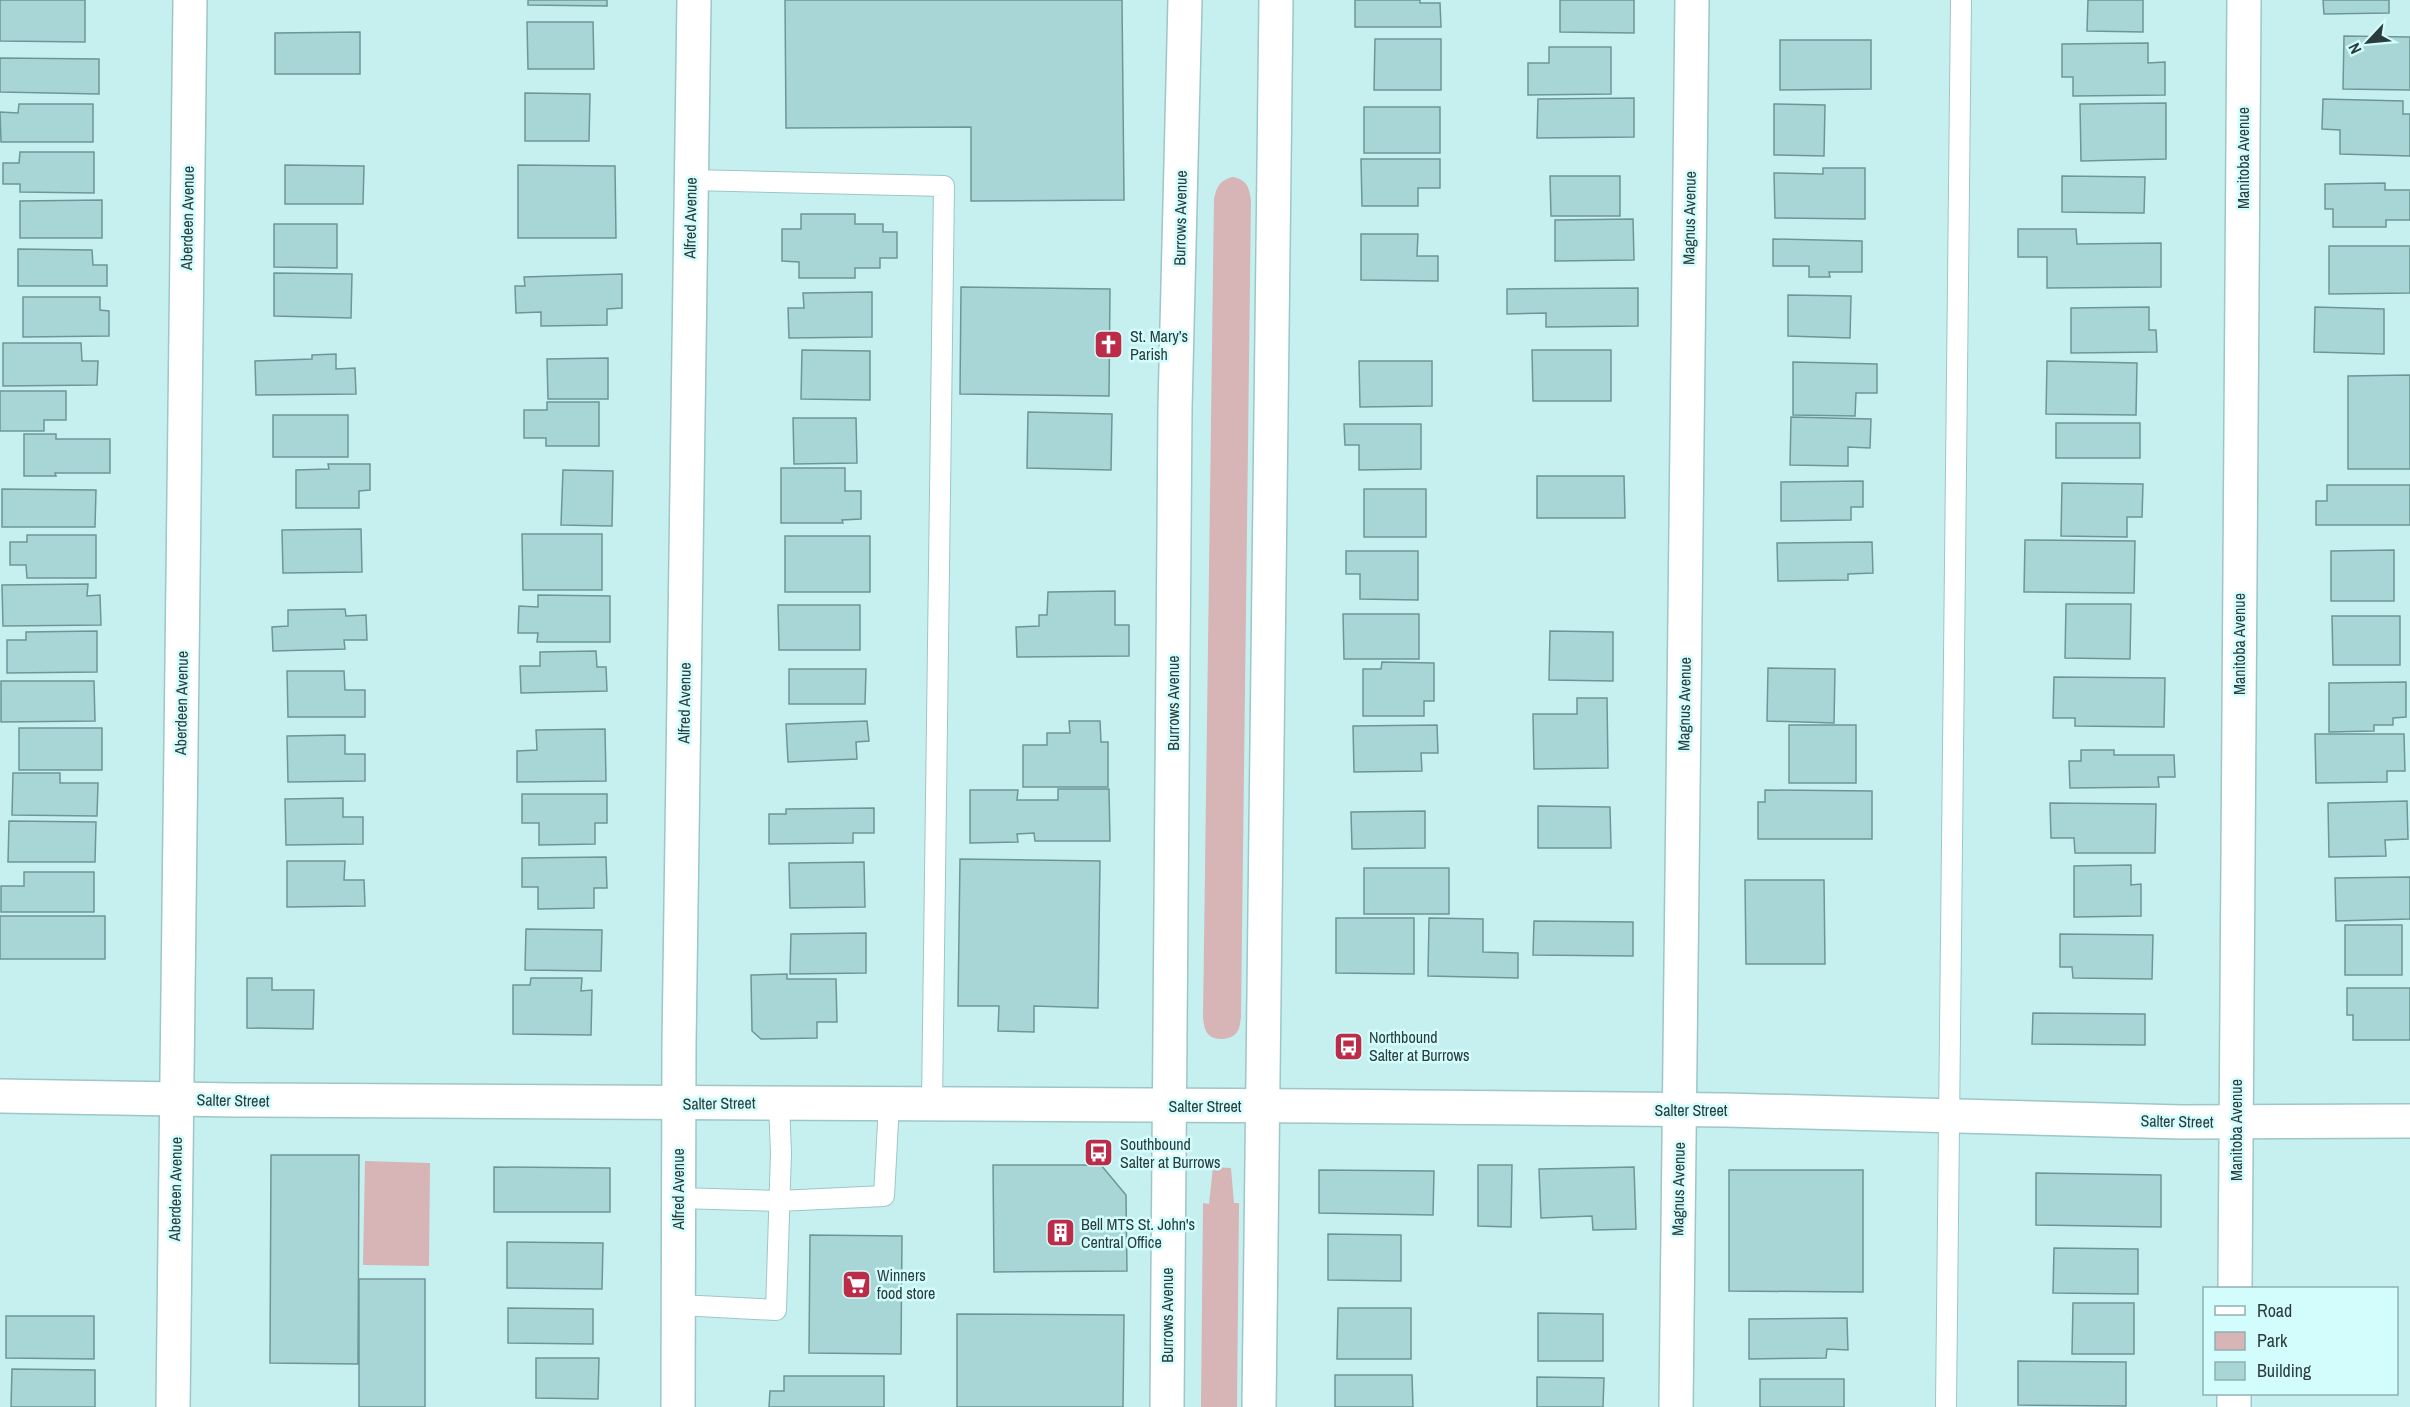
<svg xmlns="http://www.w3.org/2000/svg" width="2410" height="1407" viewBox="0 0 2410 1407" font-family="'Archivo Narrow',sans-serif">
<rect width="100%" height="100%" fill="#c6f0f0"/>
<!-- green -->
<path fill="#d7b4b5" d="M1233,177C1247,180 1249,187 1251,200L1241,1018C1240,1022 1240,1029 1237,1032C1232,1040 1217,1041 1210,1036C1204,1031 1204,1024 1203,1018L1214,199C1217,186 1220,180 1233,177Z
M365,1161L430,1163L429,1266L363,1265Z
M1213,1167L1231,1168L1234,1203H1239L1237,1407H1201L1203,1203L1209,1204Z"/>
<!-- building -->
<path fill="#a8d6d6" stroke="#6e9696" stroke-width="1.5" d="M0,0H85V42L0,41Z
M528,0H607V6L528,5Z
M785,0H1122L1124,200L971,201V127L786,128Z
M1355,0H1420V3H1440L1441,27H1355Z
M1560,0H1634V33L1560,32Z
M2088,0H2143V32L2087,31Z
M2323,0H2389V13L2324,14Z
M527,22H593L594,69H528Z
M360,32V74H275V33Z
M2344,36L2410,37V90L2343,89Z
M1375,39H1441V90H1374Z
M1780,40H1871V89L1780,90Z
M2148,43V63L2165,62V95L2073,96V77H2062V44Z
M1549,47H1611V94L1528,95V63H1549Z
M0,58L99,59V94L0,92Z
M525,93L590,94L589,141H525Z
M1634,98V137L1537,138L1538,99Z
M2323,99L2403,101V114H2410V156L2340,154V130L2322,129Z
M2166,103V159L2081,161L2080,104Z
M19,104H93V142H1L0,112L18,113Z
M1774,104L1825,105L1824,156L1774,155Z
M1364,107H1440V153H1364Z
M20,152H94V193L20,192V184H3V163H19Z
M1361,159H1440V188H1418V206H1362Z
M285,165L364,166L363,204H285Z
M518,165L615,166L616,238H518Z
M1823,168H1865V219L1775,218L1774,173L1823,174Z
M1550,176H1620V216H1551Z
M2062,176L2145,177L2144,213L2062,212Z
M2385,183V190H2410V220H2386V227H2333V209H2325V184Z
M102,200V238H20V201Z
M801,214H855V224H883V232H897V258H880V268H855V278H799V262L782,261V229H801Z
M1633,219L1634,260L1555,261V220Z
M274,224H337V268L274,267Z
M2018,229H2076L2077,244L2161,243V287L2047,288V257H2018Z
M1361,234H1418L1417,256H1438V281L1361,280Z
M1773,239L1862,241V272H1829L1830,277H1809V266H1773Z
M2329,246H2410V293L2329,294Z
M18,249L92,250L93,265H107V286H18Z
M274,273L352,274L351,318L274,316Z
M622,274V308L607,309V325L541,326V312L516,313L515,286H525L524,277Z
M961,287L1110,289L1109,396L960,394Z
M1638,288V326L1546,327V313L1507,314V289Z
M872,292V337L789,338L788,308H804L803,293Z
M1788,295L1851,296L1850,338L1788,336Z
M23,297H100V310L109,311V336L23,337Z
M2149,307V330H2156L2157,352L2071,353V308Z
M2315,307L2384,309V354L2314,352Z
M3,343H81L82,361H98L97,385L3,386Z
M802,350L870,351V400L801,399Z
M1532,350H1611V401H1533Z
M336,354V369L355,368L356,394L256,395L255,361L312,359V355Z
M608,358V399H548L547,359Z
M1359,361H1432V406L1360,407Z
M2047,361L2137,363L2136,415L2046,414Z
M1793,362L1877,364V393H1856L1855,416L1793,415Z
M2410,375V469H2348V376Z
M0,391H66V420H44V431H0Z
M547,402H599V446H546V438H524V410H547Z
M1028,412L1112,414L1111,470L1027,468Z
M273,415H348V457H273Z
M1791,417L1871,419L1870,448L1848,447V466L1790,465Z
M793,418H856L857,463L794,464Z
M2056,423H2140V458H2056Z
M1344,424H1421V469L1359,470V445H1345Z
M24,434H56V439H110V473H55L56,476H24Z
M328,464H370V490L359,491V508H296V470L329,469Z
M781,468H845V491H861V519L842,520L843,523H781Z
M563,470L613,471L612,526L561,525Z
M1537,476H1624L1625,518H1537Z
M1863,481V507H1851V520L1781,521V482Z
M2062,483L2143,484L2142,517H2127V537L2061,536Z
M2327,485H2410V525H2316V501H2327Z
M2,489L96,490L95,527H2Z
M1364,489H1426V537H1364Z
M361,529L362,572L283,573L282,530Z
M522,534H602V590H523Z
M27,535H96V578H27L26,565H10V542H27Z
M785,536H870V592H785Z
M2025,540L2135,541L2134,593L2024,592Z
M1872,542L1873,573L1848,574V580L1778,581L1777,543Z
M2394,550V601H2331V551Z
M1346,551H1418V600L1360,599V574H1346Z
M88,584L87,596L100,595L101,625L3,626L2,585Z
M1115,591V625H1129V656L1017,657L1016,627L1039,626V615H1047L1048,592Z
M538,595L610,596V642H537L538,633H518L519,606L538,607Z
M2066,604H2131L2130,659L2065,658Z
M778,605H860V650H779Z
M345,609L346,616L366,615L367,640H344L345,649L273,651L272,627L288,626V610Z
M1343,614H1419V659H1344Z
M2332,616H2400V665H2333Z
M97,631V672L7,673V640H26V632Z
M1550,631L1613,632V681L1549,680Z
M596,651L597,667H606L607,691L521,693L520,666H540V652Z
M1382,662L1434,663V701H1424V716H1363V669H1381Z
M1768,668L1835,669L1834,723L1767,721Z
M789,669H866L865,704H789Z
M287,671H344L345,690H365V717H288Z
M2054,677L2165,678L2164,727L2075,726V718H2053Z
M1,681H94L95,721L1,722Z
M2406,682V717L2393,718V725H2374V731L2329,732V683Z
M1577,698H1607L1608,768L1534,769L1533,714H1577Z
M867,721L869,741L856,742L857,759L788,762L786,724Z
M1069,721H1100L1101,742H1108V787H1023V745H1047V733H1070Z
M1437,725L1438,753H1421L1422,771L1354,772L1353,726Z
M1789,725H1856V783H1789Z
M19,728H102V770H19Z
M605,729L606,781L517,782V751L537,750L536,730Z
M2315,734H2404L2405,771H2387V782L2316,783Z
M345,735V754H365V781L288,782L287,736Z
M2081,750H2114V755H2174L2175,777H2158L2159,787L2070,788L2069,761H2081Z
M13,773H60V783H98L97,816L12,815Z
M1058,789H1109L1110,841H1035L1034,833L1017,834L1018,842L970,843V790H1018L1017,800H1058Z
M1765,790L1872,791V839H1758V802H1765Z
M522,794H607V823H595V844L539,845V823H522Z
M343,798V817H363V844L286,845L285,799Z
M2407,801L2408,839L2385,840L2386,856L2329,857L2328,803Z
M2050,803L2156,804L2155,853H2075L2074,838H2051Z
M1538,806L1610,807L1611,848H1538Z
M874,808V833H853V843L769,844V814H786V809Z
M1425,811V848L1352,849L1351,812Z
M9,821L96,822L95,862H8Z
M606,857L607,888H594V908L538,909V887H522V858Z
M960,859L1100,861L1098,1008L1034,1006V1032L998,1031L999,1006H958Z
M287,861H345L344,880H364L365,906L287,907Z
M864,862L865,907L790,908L789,863Z
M2131,865V885L2141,884V916L2074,917V866Z
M1364,868H1449V914H1364Z
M24,872H94V912H1V886H24Z
M2410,877V919L2336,921L2335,878Z
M1745,880H1824L1825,964H1746Z
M0,916H105V959H0Z
M1336,918H1414V974L1336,973Z
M1429,918L1483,919V952L1518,953V978L1428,976Z
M1534,921L1633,922V956L1533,955Z
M2345,925H2402V975H2345Z
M526,929L602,930L601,971L525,970Z
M866,933V973L790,974L791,934Z
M2060,934L2153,935L2152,979L2073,978L2072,967H2060Z
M787,974V979H836L837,1022H817V1038L761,1039L752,1031L751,975Z
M247,978H272V990H314L313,1029L247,1028Z
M531,978H582L581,991L592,990L591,1035L513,1034V985H530Z
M2347,988H2410V1040H2353V1015H2347Z
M2033,1013L2145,1014V1045L2032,1044Z
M271,1155H359L358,1364L270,1363Z
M993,1165H1101L1126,1195L1127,1271L994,1272Z
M1478,1165H1512L1511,1227L1478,1226Z
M494,1167L610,1168V1212H494Z
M1634,1167L1636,1229L1593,1230L1592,1216L1541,1218L1539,1169Z
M1319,1170L1434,1171L1433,1215L1319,1213Z
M1729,1170H1863V1292L1729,1291Z
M2036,1173L2161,1175V1227L2036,1225Z
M1328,1234L1401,1235V1281L1328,1280Z
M810,1235L902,1236L901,1354L809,1353Z
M507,1242L603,1243L602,1289L507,1288Z
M2054,1248L2138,1249V1294L2053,1293Z
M359,1279H425V1407H359Z
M2073,1303H2134V1354H2072Z
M508,1308L593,1309V1344L508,1343Z
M1338,1308H1411V1359H1337Z
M1538,1313L1603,1314V1361H1538Z
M957,1314L1124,1315L1123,1407H957Z
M6,1316H94V1359L6,1358Z
M1847,1318L1848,1350L1827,1349L1826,1358L1749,1359V1319Z
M536,1358H599L598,1399L536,1398Z
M2018,1361L2126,1362V1406L2018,1405Z
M12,1369L95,1370V1407H11Z
M1335,1375H1412L1413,1407H1335Z
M784,1376H884V1407H769L770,1391H784Z
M1537,1377L1604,1378L1603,1407H1537Z
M1760,1379H1844V1407H1760Z"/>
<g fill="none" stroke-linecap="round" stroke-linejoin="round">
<defs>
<path id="service" d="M691,180L944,186L932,1105
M679,1198L779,1201L884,1196L889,1104
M679,1305L776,1310L781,1153L779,1103
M1946,1407L1961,0"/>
<path id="minor" d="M2235,1288L2244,0
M173,1407L190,0
M678,1407L679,1045L694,0
M1676,1407L1692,0
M2234,1407V1394"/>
<path id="tertiary" d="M1167,1407L1175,408L1185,0
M1259,1407L1276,0"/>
<path id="secondary" d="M0,1096L235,1100L1314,1106L1726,1110L2182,1122L2410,1121"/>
</defs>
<!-- service casing -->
<use href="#service" stroke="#9dc6c6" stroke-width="22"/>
<!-- minor casing -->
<use href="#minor" stroke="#9dc6c6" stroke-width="36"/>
<!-- tertiary casing -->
<use href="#tertiary" stroke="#9dc6c6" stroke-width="36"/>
<!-- secondary casing -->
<use href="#secondary" stroke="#9dc6c6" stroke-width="36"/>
<!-- service -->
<use href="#service" stroke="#fff" stroke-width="20"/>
<!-- minor -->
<use href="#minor" stroke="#fff" stroke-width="33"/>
<!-- tertiary -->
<use href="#tertiary" stroke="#fff" stroke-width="33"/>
<!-- secondary -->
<use href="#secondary" stroke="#fff" stroke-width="33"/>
</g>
<!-- icons -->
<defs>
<symbol id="church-square" viewBox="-11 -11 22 22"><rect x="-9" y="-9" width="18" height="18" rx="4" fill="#bc2b48" stroke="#d3fdfd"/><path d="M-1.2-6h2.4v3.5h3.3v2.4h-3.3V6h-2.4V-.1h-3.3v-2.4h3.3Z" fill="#fff"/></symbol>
<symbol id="bus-square" viewBox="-11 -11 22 22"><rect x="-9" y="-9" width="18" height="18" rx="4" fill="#bc2b48" stroke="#d3fdfd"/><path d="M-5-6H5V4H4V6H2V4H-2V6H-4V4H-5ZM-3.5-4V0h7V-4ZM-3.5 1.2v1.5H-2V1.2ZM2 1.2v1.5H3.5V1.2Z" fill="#fff"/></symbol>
<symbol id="building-square" viewBox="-11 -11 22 22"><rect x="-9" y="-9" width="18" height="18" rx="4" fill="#bc2b48" stroke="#d3fdfd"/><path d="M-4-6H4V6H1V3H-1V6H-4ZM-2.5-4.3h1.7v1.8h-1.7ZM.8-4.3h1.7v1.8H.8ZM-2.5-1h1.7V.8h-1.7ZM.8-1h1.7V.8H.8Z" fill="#fff"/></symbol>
<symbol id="supermarket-square" viewBox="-11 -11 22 22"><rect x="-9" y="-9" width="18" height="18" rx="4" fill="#bc2b48" stroke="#d3fdfd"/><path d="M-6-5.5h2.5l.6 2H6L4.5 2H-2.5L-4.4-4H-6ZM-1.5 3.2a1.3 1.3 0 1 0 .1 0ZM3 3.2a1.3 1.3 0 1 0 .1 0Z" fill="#fff"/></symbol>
</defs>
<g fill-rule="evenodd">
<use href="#church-square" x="1092" y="328" width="33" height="33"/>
<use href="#bus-square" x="1332" y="1030" width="33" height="33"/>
<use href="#bus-square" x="1082" y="1136" width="33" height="33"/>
<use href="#building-square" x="1044" y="1216" width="33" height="33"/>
<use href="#supermarket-square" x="840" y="1268" width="33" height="33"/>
</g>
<g text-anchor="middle" stroke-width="5" stroke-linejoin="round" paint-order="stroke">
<!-- street labels -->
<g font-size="16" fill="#2b3c3c" stroke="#d3fdfd">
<text transform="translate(2243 158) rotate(-90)" y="6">Manitoba Avenue</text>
<text transform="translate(187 218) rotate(-89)" y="6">Aberdeen Avenue</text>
<text transform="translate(690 218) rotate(-89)" y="6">Alfred Avenue</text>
<text transform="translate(1180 218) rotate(-89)" y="6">Burrows Avenue</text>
<text transform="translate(1689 218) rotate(-89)" y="6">Magnus Avenue</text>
<text transform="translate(2239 644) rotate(-90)" y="6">Manitoba Avenue</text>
<text transform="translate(181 703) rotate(-89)" y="6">Aberdeen Avenue</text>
<text transform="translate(684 703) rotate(-89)" y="6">Alfred Avenue</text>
<text transform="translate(1173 703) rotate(-90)" y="6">Burrows Avenue</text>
<text transform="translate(1684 704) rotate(-89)" y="6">Magnus Avenue</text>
<text transform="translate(233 1100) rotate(1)" y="6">Salter Street</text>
<text transform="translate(719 1103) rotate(-1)" y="6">Salter Street</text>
<text x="1205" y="1112">Salter Street</text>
<text x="1691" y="1116">Salter Street</text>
<text transform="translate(2177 1121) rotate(1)" y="6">Salter Street</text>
<text transform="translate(2236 1130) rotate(-90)" y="6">Manitoba Avenue</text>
<text transform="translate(175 1189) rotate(-89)" y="6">Aberdeen Avenue</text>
<text transform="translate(678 1189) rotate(-90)" y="6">Alfred Avenue</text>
<text transform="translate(1678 1189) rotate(-89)" y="6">Magnus Avenue</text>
<text transform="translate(1167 1315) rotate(-90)" y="6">Burrows Avenue</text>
</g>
<!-- poi labels -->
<g font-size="16" fill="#2b3c3c" stroke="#d3fdfd" text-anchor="start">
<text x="1130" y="342">St. Mary’s<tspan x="1130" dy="18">Parish</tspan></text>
<text x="1369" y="1043">Northbound<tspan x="1369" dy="18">Salter at Burrows</tspan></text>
<text x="1120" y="1150">Southbound<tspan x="1120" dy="18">Salter at Burrows</tspan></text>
<text x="1081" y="1230">Bell MTS St. John's<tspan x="1081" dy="18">Central Office</tspan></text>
<text x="877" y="1281">Winners<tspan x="877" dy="18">food store</tspan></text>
</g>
</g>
<!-- legend -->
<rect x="2203" y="1287" width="195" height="108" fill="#d3fdfd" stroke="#90b0b0" stroke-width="1.5"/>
<rect x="2215" y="1306" width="30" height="9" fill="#ffffff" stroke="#90b0b0" stroke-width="1.5"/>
<text x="2257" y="1317" font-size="18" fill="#2b3c3c">Road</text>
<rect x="2215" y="1332" width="30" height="18" fill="#d7b4b5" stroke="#90b0b0" stroke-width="1.5"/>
<text x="2257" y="1347" font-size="18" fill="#2b3c3c">Park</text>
<rect x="2215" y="1362" width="30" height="18" fill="#a8d6d6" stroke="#90b0b0" stroke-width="1.5"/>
<text x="2257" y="1377" font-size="18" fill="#2b3c3c">Building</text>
<!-- north arrow -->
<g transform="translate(2368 42) rotate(244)" stroke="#d3fdfd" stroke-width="4.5" paint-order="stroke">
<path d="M0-4.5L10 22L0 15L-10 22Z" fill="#2b3c3c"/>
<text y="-9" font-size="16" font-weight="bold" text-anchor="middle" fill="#2b3c3c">N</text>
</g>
</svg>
